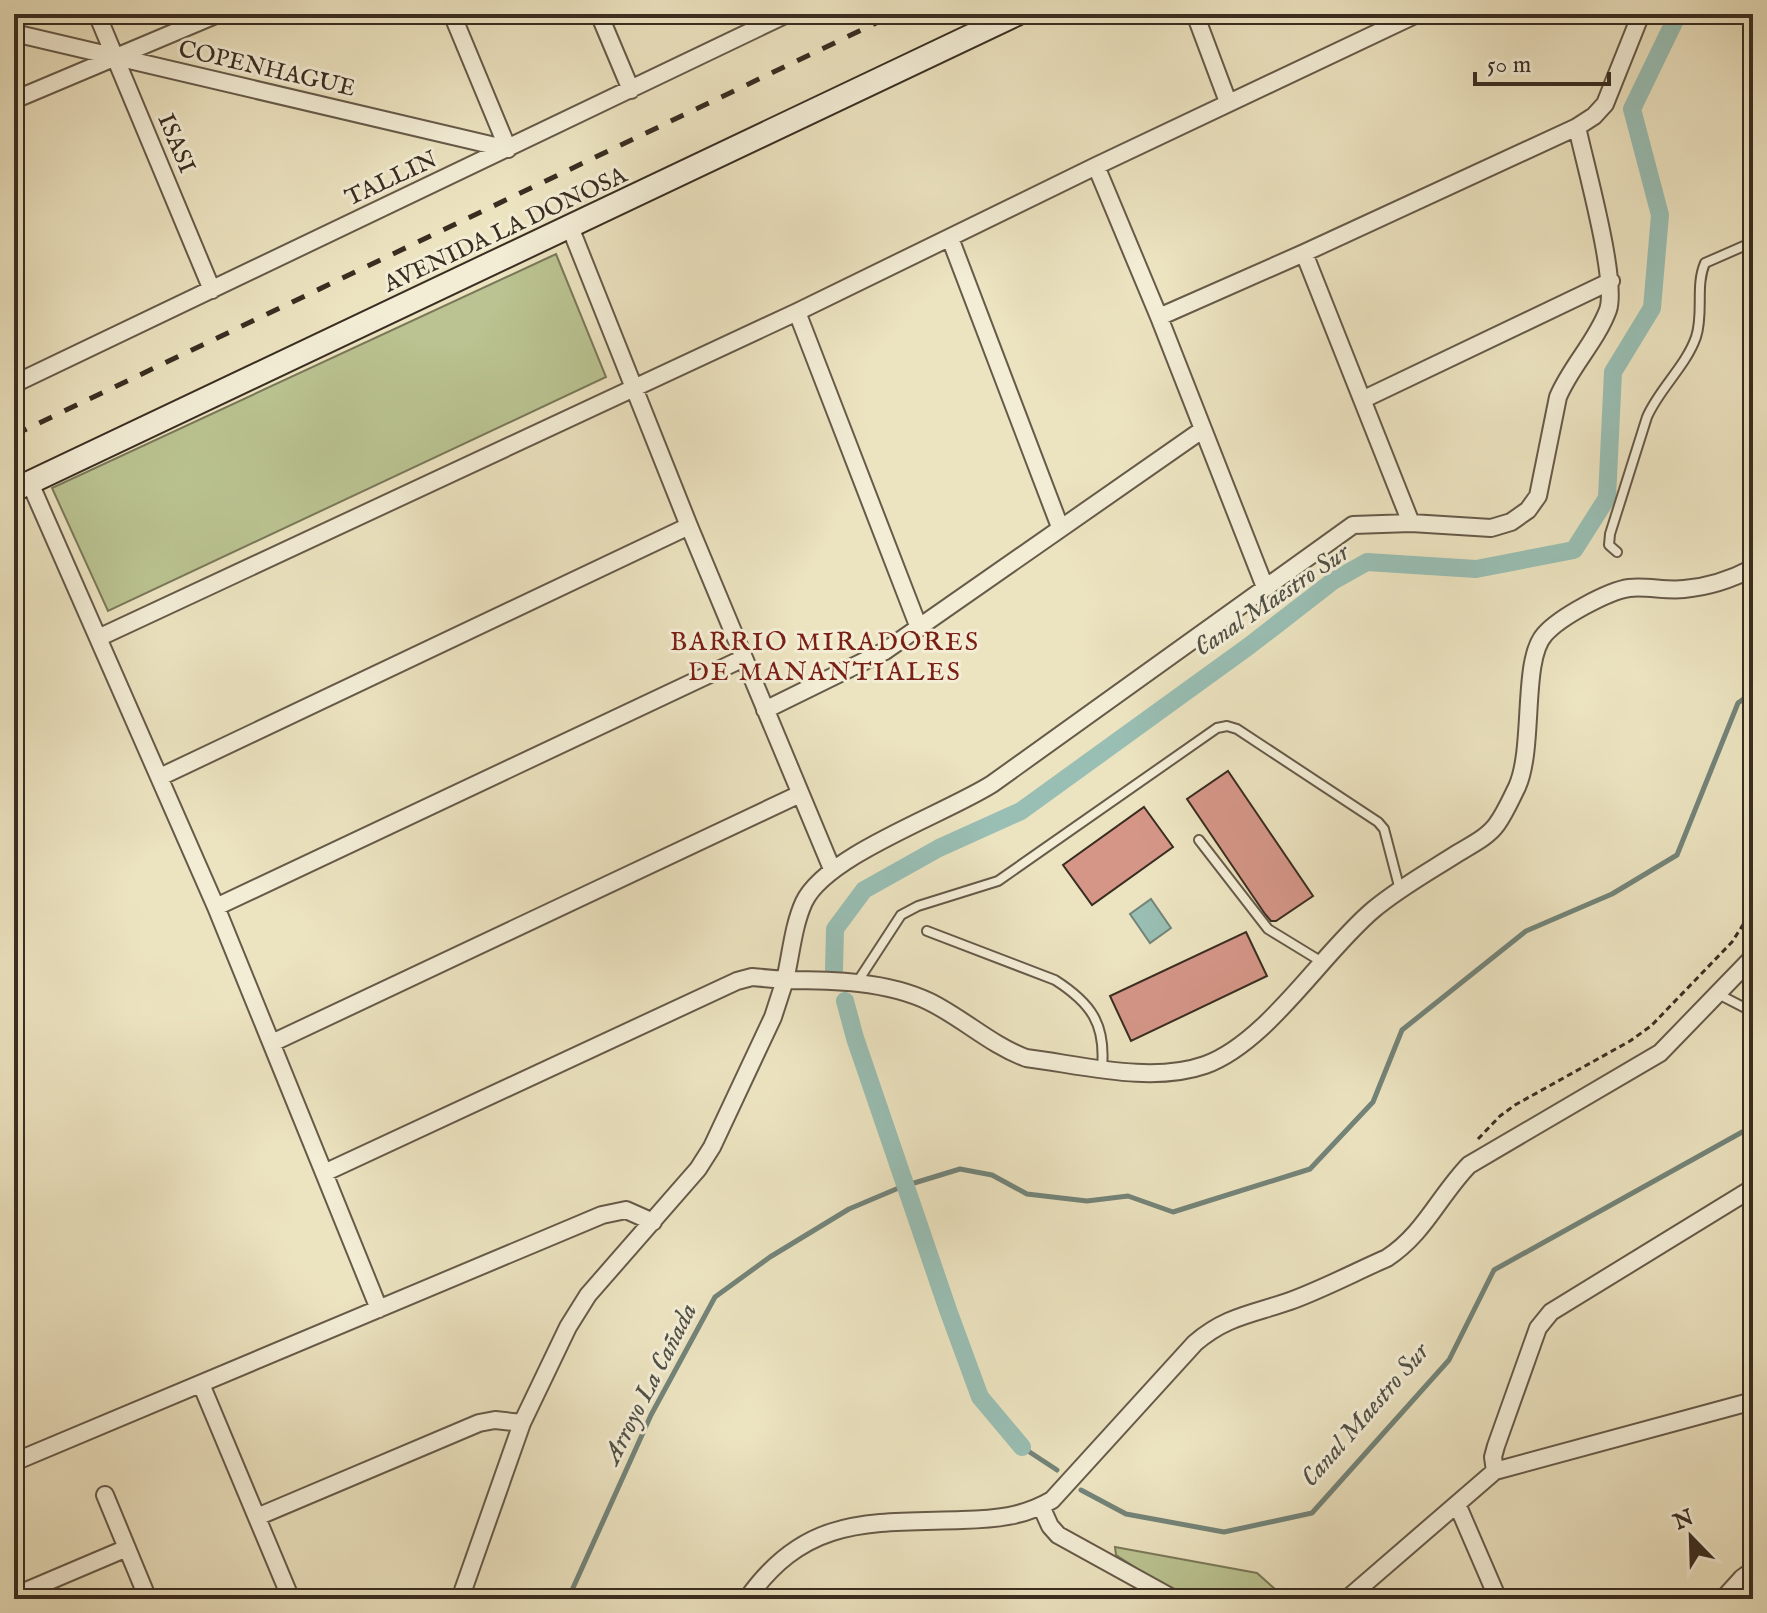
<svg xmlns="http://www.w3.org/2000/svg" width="1767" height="1613" viewBox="0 0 1767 1613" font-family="'IM FELL English',serif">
<rect width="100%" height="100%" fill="#ece3c0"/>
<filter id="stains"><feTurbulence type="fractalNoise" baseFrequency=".0025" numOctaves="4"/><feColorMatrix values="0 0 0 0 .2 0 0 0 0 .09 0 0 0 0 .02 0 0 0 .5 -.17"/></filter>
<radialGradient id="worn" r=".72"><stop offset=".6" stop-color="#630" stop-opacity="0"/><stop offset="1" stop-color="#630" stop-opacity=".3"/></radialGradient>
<!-- green -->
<path fill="#bac391" stroke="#7a7859" stroke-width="2" d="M556,254L606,377L108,611L52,488Z
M1115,1547L1257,1573L1286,1599H1184L1116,1555Z"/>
<!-- water -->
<path fill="#99beb3" stroke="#738479" stroke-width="2" d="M1151,899L1171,928L1150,943L1130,914Z"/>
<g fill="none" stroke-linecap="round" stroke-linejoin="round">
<!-- stream -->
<path stroke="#738479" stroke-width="5" d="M1022,1447L1057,1470
M1081,1490L1126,1514L1224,1532L1312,1513L1449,1360L1494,1270L1753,1126
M568,1599L651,1415L715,1297L770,1257L849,1209L901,1187L960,1169L992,1175L1027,1194L1087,1201L1128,1196L1173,1212L1310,1169L1373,1102L1402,1030L1526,931L1612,894L1677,855L1738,703L1753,692"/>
<!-- canal -->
<path stroke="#99beb3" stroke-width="18" d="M834,970L835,929L864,890L939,848L1021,811L1249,646L1333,581L1367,562L1476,569L1574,550L1607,498L1613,372L1652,308L1660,215L1632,109L1678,14
M845,1001L855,1038L948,1310L980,1397L1022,1447"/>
</g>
<!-- building -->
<path fill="#d59688" stroke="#392d21" stroke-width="2" d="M1228,771L1313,896L1276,921H1271L1265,914L1187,799Z
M1144,807L1173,847L1092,905L1063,865Z
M1246,932L1267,976L1131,1041L1110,996Z"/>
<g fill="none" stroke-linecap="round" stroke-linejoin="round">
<defs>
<path id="lane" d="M1617,552L1609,545L1610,534L1647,417C1659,389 1686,366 1696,337C1704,313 1695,286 1705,263L1753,242
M1199,840L1268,929L1322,962
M927,931L1055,980C1091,1003 1106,1024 1102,1068
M856,984L901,915L918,906L998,881L1217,728L1227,726L1237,729L1378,822L1384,829L1400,890
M1718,994L1753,1012"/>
<path id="street" d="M97,14L212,290
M452,14L508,149
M599,14L631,90
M1195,14L1228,102
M14,33L508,149
M14,100L218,14
M1096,166L1159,317L1265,587
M570,227L689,526L832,869
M950,238L1060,527
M1304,253L1411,523
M797,312L919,628
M1159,317L1304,253L1577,127
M14,384L787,14
M1364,399L1611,281
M30,483L216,907L324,1173L737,981L752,977L785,980C791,955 793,926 804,902C826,855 945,814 992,784L1353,525L1411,523L1491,528L1511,522L1528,510L1538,496L1558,397C1571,366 1596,342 1608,310C1618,281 1585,164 1577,127L1594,116L1605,104L1641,14
M98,638L797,312L1096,166L1417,14
M765,710L885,651L1202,430
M160,777L689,526
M216,907L744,658
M272,1043L800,794
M324,1173L379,1309
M201,1384L291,1599
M14,1462L602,1215L626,1210L653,1222
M1495,1471L1753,1401
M105,1495L148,1599
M1457,1504L1498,1599
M1041,1506L1050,1526L1058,1535L1174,1599
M257,1517L479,1423L495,1420L522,1423
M14,1596L127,1548
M460,1599L522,1423L568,1327L588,1295L698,1169L712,1147L773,1017L785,980C832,980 887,981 930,1002C964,1019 991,1045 1026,1058C1082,1065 1151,1084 1205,1065C1267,1043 1322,953 1373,910C1399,888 1430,871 1458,853C1471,845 1488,837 1497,824C1505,813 1511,799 1517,787C1535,747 1521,659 1545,634C1560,617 1608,591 1629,588C1647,586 1666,591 1684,589C1707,587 1732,579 1753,568
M747,1599C806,1515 870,1523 962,1520C995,1519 1023,1517 1052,1500L1195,1343C1226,1316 1253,1314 1290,1301C1323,1289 1355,1272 1387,1258C1424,1234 1439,1196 1469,1165L1660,1053L1753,957
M1347,1599L1495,1471L1493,1457L1496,1446L1538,1328L1551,1312L1753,1188
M1723,1599L1742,1578L1753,1570"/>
<path id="secondary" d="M14,490L1017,14"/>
</defs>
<!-- lane casing -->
<use href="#lane" stroke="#665a49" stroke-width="12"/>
<!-- street casing -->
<use href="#street" stroke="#665a49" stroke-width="20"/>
<!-- secondary casing -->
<use href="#secondary" stroke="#392d21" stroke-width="26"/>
<!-- path -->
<path stroke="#392d21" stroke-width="3" stroke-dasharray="6 4" stroke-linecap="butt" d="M1478,1139L1500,1116L1515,1105L1630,1041L1651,1026L1732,942L1753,909"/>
<!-- lane -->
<use href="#lane" stroke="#f3edd6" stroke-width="8"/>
<!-- street -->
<use href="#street" stroke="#f3edd6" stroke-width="16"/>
<!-- secondary -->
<use href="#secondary" stroke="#f3edd6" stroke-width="22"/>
<!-- rail -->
<path stroke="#392d21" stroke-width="5" stroke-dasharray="14 14" stroke-linecap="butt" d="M14,435L895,14"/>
</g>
<g text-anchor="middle" stroke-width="6" stroke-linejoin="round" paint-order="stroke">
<!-- street labels -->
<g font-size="24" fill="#392d21" stroke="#f3edd6">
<text transform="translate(267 68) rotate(13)" y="8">COPENHAGUE</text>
<text transform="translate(177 143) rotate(67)" y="8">ISASI</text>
<text transform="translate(391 178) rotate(-25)" y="8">TALLIN</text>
<text transform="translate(505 229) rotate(-25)" y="8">AVENIDA LA DONOSA</text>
</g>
<!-- water labels -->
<g font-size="26" font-style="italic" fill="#515146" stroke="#f3edd6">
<text transform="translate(1271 599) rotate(-34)" y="9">Canal Maestro Sur</text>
<text transform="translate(649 1383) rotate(-63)" y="9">Arroyo La Cañada</text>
<text transform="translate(1364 1414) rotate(-49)" y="9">Canal Maestro Sur</text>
</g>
<!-- neighbourhood labels -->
<g font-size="26" letter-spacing="2" fill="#7a1f14" stroke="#f3edd6">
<text x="825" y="650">BARRIO MIRADORES<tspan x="825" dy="30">DE MANANTIALES</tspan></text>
</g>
</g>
<!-- margin -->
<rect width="1767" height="1613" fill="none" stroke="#ece3c0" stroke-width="48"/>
<rect x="16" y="16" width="1735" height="1581" fill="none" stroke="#392d21" stroke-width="4"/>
<rect x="24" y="24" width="1719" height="1565" fill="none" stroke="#392d21" stroke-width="2"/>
<!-- north arrow -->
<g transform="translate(1691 1537) rotate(337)" stroke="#f3edd6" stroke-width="6" paint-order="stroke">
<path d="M0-6L14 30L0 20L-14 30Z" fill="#392d21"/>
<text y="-12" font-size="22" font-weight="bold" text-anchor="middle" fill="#392d21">N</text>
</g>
<!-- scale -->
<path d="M1475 72v12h134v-12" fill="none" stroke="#392d21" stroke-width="4"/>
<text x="1487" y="72" font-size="24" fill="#392d21" stroke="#f3edd6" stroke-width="6" paint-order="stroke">50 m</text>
<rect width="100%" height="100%" filter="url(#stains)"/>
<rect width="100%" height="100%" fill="url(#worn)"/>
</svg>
